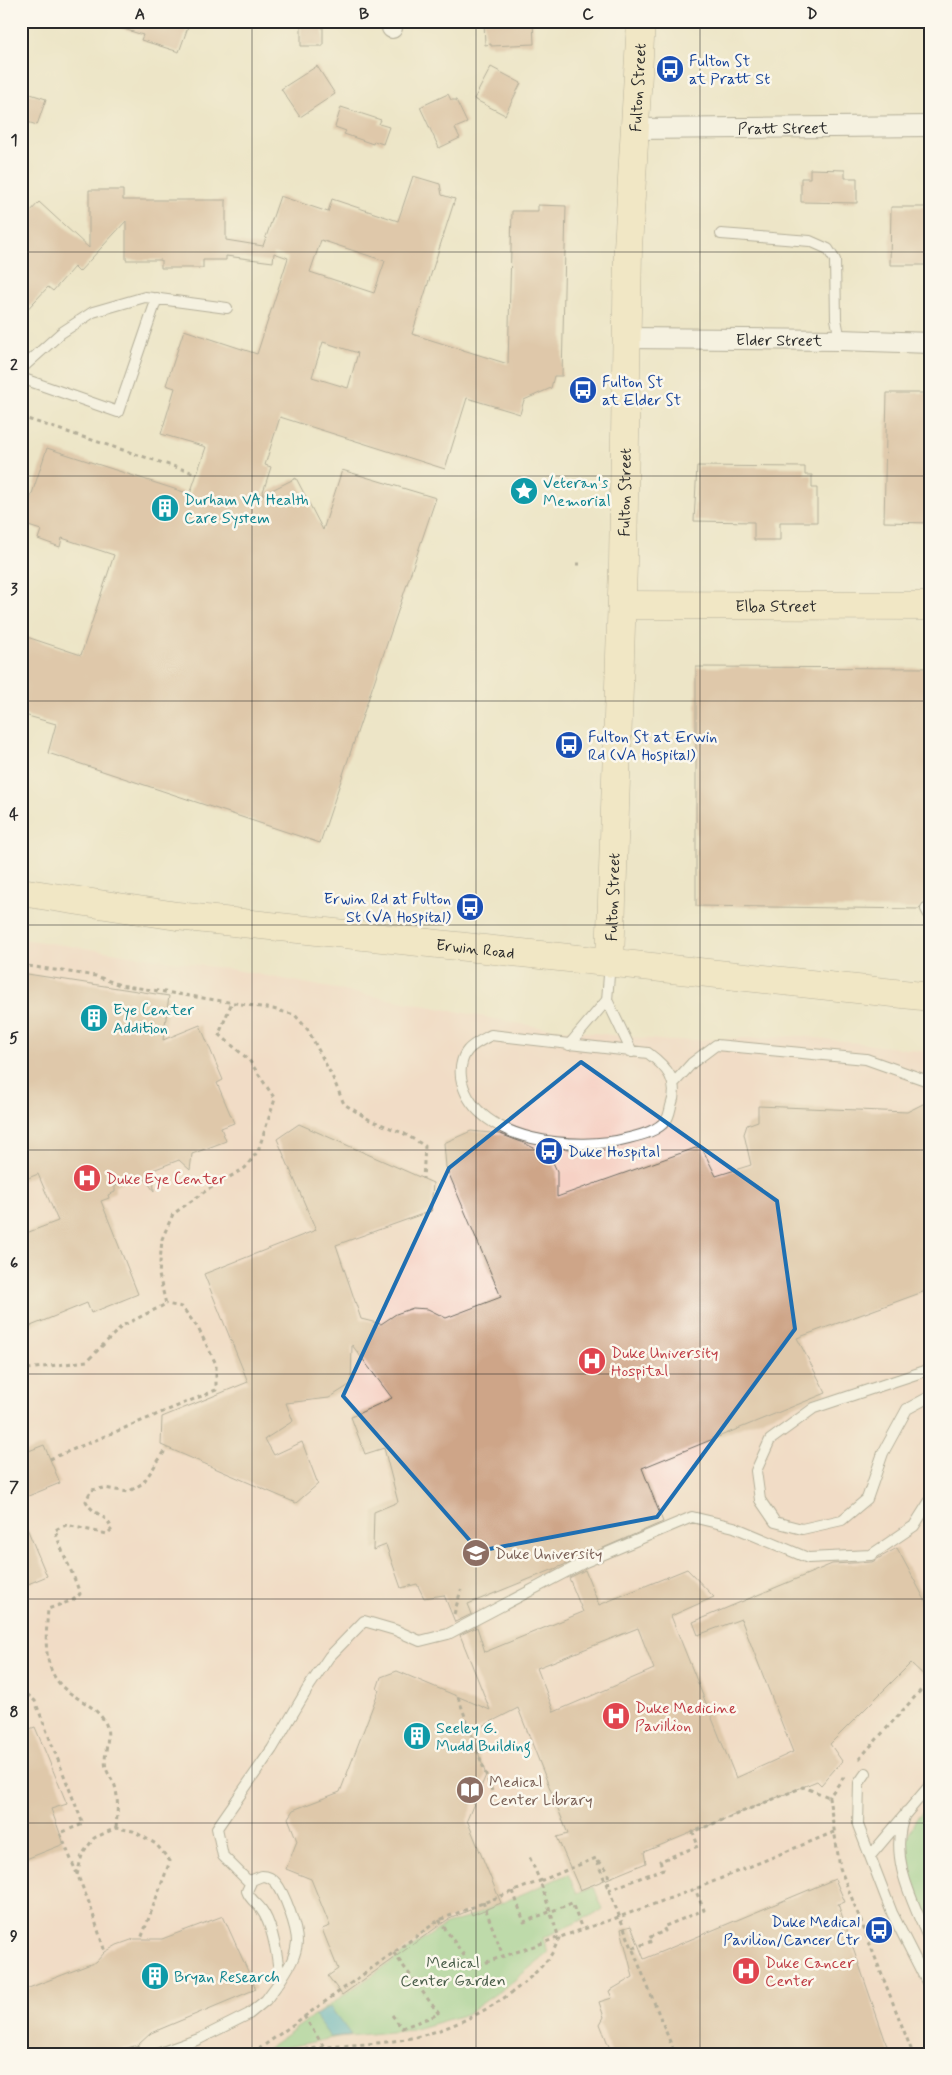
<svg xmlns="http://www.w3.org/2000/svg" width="952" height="2075" viewBox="0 0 952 2075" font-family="Mynerve,sans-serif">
<rect width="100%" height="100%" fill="#fbf7ec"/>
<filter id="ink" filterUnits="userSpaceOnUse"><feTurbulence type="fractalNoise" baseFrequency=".02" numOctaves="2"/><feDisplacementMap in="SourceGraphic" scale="10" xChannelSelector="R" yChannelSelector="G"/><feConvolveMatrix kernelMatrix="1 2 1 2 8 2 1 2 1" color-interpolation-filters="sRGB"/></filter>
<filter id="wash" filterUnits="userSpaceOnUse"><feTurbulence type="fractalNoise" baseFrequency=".0096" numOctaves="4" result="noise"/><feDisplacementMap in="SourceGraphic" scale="20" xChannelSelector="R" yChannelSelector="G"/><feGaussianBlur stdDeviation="1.12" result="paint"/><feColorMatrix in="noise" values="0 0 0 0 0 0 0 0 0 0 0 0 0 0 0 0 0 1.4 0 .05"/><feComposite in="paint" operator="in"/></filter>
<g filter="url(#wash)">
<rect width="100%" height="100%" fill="#ede5c7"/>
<!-- built -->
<path fill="#f6d1c5" d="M21,939L235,970L538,1027L669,1041L800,1036L931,1052V2054H21Z"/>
<!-- green -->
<path fill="#85cc87" stroke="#587c59" d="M931,1804V1928L906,1870V1841L916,1818Z
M568,1874L577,1893L594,1887L603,1910L543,1938L548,1953L511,1983L467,2014L412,2030L338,2037L288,2047L267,2054H259L446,1924L467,1918Z"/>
<!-- water -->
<path fill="#47aec7" stroke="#396c79" d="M330,2007L351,2035L330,2037L315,2016Z"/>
<g id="blocks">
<!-- building -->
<path fill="#cea588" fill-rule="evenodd" d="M114,21H170L188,27L179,52L141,40L143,35L114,26Z
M301,21H323V46H301Z
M484,21H533L534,44L491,46V44L485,45Z
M317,66L335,94L300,117L281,89Z
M491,67L521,83L505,115L474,99Z
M21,91L46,99L37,125L21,120Z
M448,94L451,100H456L467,123L455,128L460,138L439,148L420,107Z
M341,107L381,120L379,124L389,127L383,144L374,141L373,144L344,134L346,131L335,127Z
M810,169L845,170V178H857V203L801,202V178H810Z
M413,176L440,184L442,195L455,199L412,334L508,364L512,211H538V205L566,206L562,376H554L551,388L524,400L520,414L467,398L445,469L280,417L265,465L271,467L262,495L296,478L323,530L342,470L436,498L320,843L48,753L56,724L21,714V635L81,655L114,555L62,538L60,547L38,539L41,530L22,524L47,448L190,494L206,447L161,434L175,388L166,385L184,330L257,354L288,258L274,253L273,262L226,256V260H203V268H161V260H126V221L79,272L74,267L53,291L48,287L21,316V222L39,202L89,248V190H123V200H226V240L263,246L280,196L328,212L332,199L398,221ZM321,240L385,261L374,293L310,272ZM323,342L358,353L348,388L312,377Z
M891,207H931V265H890Z
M887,393H931V523L884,522Z
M697,466L805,467V475H812V488H817V522H780V540H754V522L694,521Z
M696,667L931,668V904L923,903L919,909L696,906Z
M21,973L169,996L163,1040L200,1025L223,1080L217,1083L234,1123L221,1128L226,1141L192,1154L190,1170L179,1160L153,1170L154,1191L142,1175L115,1186V1192L108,1195L109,1198L101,1201L138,1294L91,1313L87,1303L21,1330V1235L58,1221L38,1174L21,1181Z
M925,1103L931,1115V1289L797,1338L826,1393L642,1468L663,1522L564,1565L468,1604L472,1614L455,1622L444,1595L424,1598L417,1584L401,1588L386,1545L373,1550L374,1512L398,1502L384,1448L365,1454L351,1417L392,1398L352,1345L351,1384L329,1398L286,1403L293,1421L265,1439L274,1455L302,1442L318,1484L296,1503L161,1445L162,1417L248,1382L204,1274L316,1230L277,1139L299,1124L433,1183L431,1211L336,1245L361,1319L381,1324L396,1314L413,1308L428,1309L446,1318L501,1297L446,1167L444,1143L471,1131L500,1134L524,1143L550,1156L557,1171V1197L701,1146L716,1176L751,1165L744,1134L747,1125L758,1121V1106L907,1112Z
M44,1445L60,1483L21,1499V1454Z
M21,1514L47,1576L21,1587Z
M897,1548L925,1600L931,1615V1682L911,1663L830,1744L842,1761L821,1785L817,1781L644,1852L646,1863L580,1890L557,1837L568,1834L518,1708L471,1732L486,1775L467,1820L501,1903L472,1915L470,1910L447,1920L342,1995L328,1976L338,1969L322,1929L330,1926L311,1879L286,1869L297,1841L288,1818L293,1810L340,1792L379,1690L377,1689L381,1677L397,1671L490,1710L460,1635L477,1627L485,1652L583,1612L569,1578L585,1570L599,1605L687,1569L714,1597L671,1616L736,1778L793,1752L741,1619L698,1635L693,1622L832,1564L872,1562ZM638,1628L654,1669L554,1712L537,1668Z
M35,1727L67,1804L51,1809L64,1844L21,1861V1732Z
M835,1879L845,1902L838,1904L890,2054H612L600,2024L604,2017L599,2002L612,1998L609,1991L633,1977L621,1929L631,1926L644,1959Z
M223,1916L256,1989L151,2033L138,2045L127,2048L98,2054H21V1991L96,1962L105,1952L117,1945L134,1939H162Z"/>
</g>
</g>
<g filter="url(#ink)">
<use href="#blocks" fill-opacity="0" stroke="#6f6c62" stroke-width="1"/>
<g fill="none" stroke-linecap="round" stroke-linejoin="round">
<defs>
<path id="lane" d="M721,234L810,241L828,249L835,260L836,319L840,340
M21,369L61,333L93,312L145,297L227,308
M21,378L118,412L157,298
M926,909L931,918
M607,1000L610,963
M491,1035L648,1053C667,1067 680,1082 671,1106C670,1110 669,1117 666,1120C658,1131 641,1135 629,1138C579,1152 477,1143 462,1082C459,1072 461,1058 468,1050C473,1044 484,1039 491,1035Z
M569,1045L607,1000L632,1052
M674,1083L692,1063L716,1045L866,1059L931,1082
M931,1369L814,1408L770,1440L756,1471L760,1500L775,1522L802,1529L842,1520L867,1499L883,1453L907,1409L931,1396
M866,1773L859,1783L858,1825L892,1913L931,1990
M906,1812C886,1855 914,1904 931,1944
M870,1856L931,1784
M262,1876C268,1876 272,1878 276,1883C285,1894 297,1928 297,1942C296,1957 288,1968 280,1981C278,1960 274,1926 261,1909C256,1902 250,1900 247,1891L252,1880Z
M250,1883L223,1856L217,1828L272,1749L308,1688L329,1657L364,1621L395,1630L420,1641L448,1634L583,1563L692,1517L734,1527L808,1558L871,1555L914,1526L931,1499
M157,2054L199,2039L249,2014L266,2000L280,1981"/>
<g id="street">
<path d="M392,28V21"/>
<path id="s1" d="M634,129L931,126"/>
<path id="s2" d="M627,338L840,340L931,343"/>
</g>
<g id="secondary">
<path id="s3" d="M622,605L931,606"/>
<path id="s4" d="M21,892L177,916L931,997"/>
<path id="s5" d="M610,962L623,564L628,248L641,21"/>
</g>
</defs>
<!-- lane casing -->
<use href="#lane" stroke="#6f6c62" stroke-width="12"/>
<!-- street casing -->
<use href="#street" stroke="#6f6c62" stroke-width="22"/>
<!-- secondary casing -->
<use href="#secondary" stroke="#6f6c62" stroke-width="29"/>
<!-- path -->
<path stroke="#6f6c62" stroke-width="3" stroke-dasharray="4 4" stroke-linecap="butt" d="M21,417L197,474
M576,564H580
M21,965L96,976L120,985L273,1009L295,1015L308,1030L332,1076L344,1104L370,1120L403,1133L425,1146L423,1179
M21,1364L28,1369L87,1361L122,1326L166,1304L159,1275L162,1239L173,1214L207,1190L245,1168L258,1151L275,1099L249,1060L219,1034L232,1002
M50,1459L216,1390V1364L198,1328L182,1307L166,1304
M454,1614L461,1590
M21,1689L35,1701L83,1824L60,1833L90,1905L105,1952
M458,1697L497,1805
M859,1759L931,1679
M844,1777L829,1797L840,1868L913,2054
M116,1828C117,1814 119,1800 115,1786C113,1780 108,1775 106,1768C102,1752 114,1734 103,1719C94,1706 79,1700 67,1691C41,1670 46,1638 48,1609L73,1600L80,1594C73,1572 61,1552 55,1530L66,1525L107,1534L112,1529C106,1513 93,1516 86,1501L91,1490L104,1488L128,1492L143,1483L167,1448
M597,1861L675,2054
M77,1875L82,1855L94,1838L116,1828L133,1831L156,1844L170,1861L141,1939
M513,1891L524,1922L572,1903L582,1929
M483,1902L503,1956
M439,1920L472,1967L619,1917L695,1889L834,1832
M633,1948L650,1942L648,1938L665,1931L663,1927L704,1910L695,1889
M392,2015L402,2028L439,2014L393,1952
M304,2016L324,2047
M138,2045L140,2054
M252,2054L439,1920L540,1881L528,1854
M281,2054C322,2044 364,2047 405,2039C457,2030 514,1999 548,1959C553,1953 556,1945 559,1938L540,1881L596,1858L608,1871L609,1890L663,1869L660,1861L698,1846L693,1832L803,1787L829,1797"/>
<!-- lane -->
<use href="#lane" stroke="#fff" stroke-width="10"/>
<!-- street -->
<use href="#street" stroke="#fff" stroke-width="20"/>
<!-- secondary -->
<use href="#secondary" stroke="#f7e8c3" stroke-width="28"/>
</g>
</g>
<!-- marked area -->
<path d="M0 0H952V2075H0ZM581,1062L777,1201L795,1329L657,1517L479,1551L343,1396L449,1168Z" fill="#ede5c7" fill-opacity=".55" fill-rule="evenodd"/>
<path fill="none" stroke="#1f6fb2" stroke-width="4" stroke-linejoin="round" d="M581,1062L777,1201L795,1329L657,1517L479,1551L343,1396L449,1168Z"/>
<!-- grid -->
<path fill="none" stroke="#2b2b2b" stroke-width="1" stroke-opacity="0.55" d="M252,21V2054M476,21V2054M700,21V2054M21,252H931M21,476H931M21,701H931M21,925H931M21,1150H931M21,1374H931M21,1599H931M21,1823H931"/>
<!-- icons -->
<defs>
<symbol id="bus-disc" viewBox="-11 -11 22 22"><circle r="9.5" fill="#1a4fb4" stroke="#fbf7ec"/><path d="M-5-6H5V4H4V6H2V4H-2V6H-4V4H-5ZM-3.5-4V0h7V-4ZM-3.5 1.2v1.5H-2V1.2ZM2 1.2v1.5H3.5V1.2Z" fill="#fff"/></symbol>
<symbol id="sight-disc" viewBox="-11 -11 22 22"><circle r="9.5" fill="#0f9aa8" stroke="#fbf7ec"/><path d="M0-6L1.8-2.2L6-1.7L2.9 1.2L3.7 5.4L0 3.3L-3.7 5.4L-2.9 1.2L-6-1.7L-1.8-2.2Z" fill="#fff"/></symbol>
<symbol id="building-disc" viewBox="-11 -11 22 22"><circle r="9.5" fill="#0f9aa8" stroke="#fbf7ec"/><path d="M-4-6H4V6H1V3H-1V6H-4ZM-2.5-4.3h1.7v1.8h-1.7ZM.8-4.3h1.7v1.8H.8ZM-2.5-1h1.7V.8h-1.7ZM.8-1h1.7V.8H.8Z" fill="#fff"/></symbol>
<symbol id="hospital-disc" viewBox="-11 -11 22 22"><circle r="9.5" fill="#e0444e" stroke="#fbf7ec"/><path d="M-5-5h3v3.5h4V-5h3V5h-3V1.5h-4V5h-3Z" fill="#fff"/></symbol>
<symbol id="university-disc" viewBox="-11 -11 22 22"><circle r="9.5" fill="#8d6e63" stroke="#fbf7ec"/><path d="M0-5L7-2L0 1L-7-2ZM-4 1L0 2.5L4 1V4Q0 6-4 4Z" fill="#fff"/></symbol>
<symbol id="library-disc" viewBox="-11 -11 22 22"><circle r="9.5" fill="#8d6e63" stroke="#fbf7ec"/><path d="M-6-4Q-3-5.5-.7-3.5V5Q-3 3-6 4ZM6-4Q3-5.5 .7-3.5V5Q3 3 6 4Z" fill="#fff"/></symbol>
</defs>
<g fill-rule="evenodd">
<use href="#bus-disc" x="654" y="53" width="32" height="32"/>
<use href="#bus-disc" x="567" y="374" width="32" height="32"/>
<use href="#sight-disc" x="508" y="475" width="32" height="32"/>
<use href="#building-disc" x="149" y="492" width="32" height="32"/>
<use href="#bus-disc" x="553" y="729" width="32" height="32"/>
<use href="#bus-disc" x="454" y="891" width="32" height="32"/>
<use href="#building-disc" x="78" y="1002" width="32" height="32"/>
<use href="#bus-disc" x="533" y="1135" width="32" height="32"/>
<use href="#hospital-disc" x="71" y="1162" width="32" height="32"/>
<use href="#hospital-disc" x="576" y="1345" width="32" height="32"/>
<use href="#university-disc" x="460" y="1537" width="32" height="32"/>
<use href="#hospital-disc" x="600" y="1700" width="32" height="32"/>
<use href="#building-disc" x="401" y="1720" width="32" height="32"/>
<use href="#library-disc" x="454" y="1774" width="32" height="32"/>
<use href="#bus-disc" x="863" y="1914" width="32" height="32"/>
<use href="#hospital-disc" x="730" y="1955" width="32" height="32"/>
<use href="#building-disc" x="139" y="1960" width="32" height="32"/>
</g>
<g text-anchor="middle" stroke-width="5" stroke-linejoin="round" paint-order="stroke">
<!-- transit labels -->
<g font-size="16" fill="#164399" stroke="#fbf7ec" text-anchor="start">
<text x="689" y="66">Fulton St<tspan x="689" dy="18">at Pratt St</tspan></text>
<text x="602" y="387">Fulton St<tspan x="602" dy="18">at Elder St</tspan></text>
<text x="588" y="742">Fulton St at Erwin<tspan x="588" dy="18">Rd (VA Hospital)</tspan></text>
<text x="451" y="904" text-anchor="end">Erwin Rd at Fulton<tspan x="451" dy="18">St (VA Hospital)</tspan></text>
<text x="568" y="1157">Duke Hospital</text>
<text x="860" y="1927" text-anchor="end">Duke Medical<tspan x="860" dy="18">Pavilion/Cancer Ctr</tspan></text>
</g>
<!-- street labels -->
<g font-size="16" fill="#2b2b2b" stroke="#fbf7ec">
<text dy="6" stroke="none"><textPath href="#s5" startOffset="875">Fulton Street</textPath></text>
<text dy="6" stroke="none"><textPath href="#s1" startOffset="149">Pratt Street</textPath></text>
<text dy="6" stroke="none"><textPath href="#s2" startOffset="152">Elder Street</textPath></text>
<text dy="6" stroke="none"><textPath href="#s5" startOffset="470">Fulton Street</textPath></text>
<text dy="6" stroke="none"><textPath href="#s3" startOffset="154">Elba Street</textPath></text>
<text dy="6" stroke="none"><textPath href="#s5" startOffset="65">Fulton Street</textPath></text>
<text dy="6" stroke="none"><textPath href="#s4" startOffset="458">Erwin Road</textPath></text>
</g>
<!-- culture labels -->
<g font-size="16" fill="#0d838f" stroke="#fbf7ec" text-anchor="start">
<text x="543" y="488">Veteran's<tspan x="543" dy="18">Memorial</tspan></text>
<text x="184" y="505">Durham VA Health<tspan x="184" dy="18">Care System</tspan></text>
<text x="113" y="1015">Eye Center<tspan x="113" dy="18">Addition</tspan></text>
<text x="436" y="1733">Seeley G.<tspan x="436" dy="18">Mudd Building</tspan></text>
<text x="174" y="1982">Bryan Research</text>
</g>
<!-- health labels -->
<g font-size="16" fill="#be3a42" stroke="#fbf7ec" text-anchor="start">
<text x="106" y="1184">Duke Eye Center</text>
<text x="611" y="1358">Duke University<tspan x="611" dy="18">Hospital</tspan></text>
<text x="635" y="1713">Duke Medicine<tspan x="635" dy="18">Pavillion</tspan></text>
<text x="765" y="1968">Duke Cancer<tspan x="765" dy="18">Center</tspan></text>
</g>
<!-- education labels -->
<g font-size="16" fill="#785e54" stroke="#fbf7ec" text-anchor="start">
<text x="495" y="1559">Duke University</text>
<text x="489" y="1787">Medical<tspan x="489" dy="18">Center Library</tspan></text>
</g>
<!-- park labels -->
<g font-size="16" fill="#465b47" stroke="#fbf7ec">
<text x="453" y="1968">Medical<tspan x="453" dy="18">Center Garden</tspan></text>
</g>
</g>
<!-- margin -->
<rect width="952" height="2075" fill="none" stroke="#fbf7ec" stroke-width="55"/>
<rect x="28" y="28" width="896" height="2020" fill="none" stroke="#2b2b2b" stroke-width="2"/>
<g font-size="16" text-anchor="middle" font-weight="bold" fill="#2b2b2b">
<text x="140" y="19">A</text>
<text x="364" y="19">B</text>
<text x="588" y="19">C</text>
<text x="812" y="19">D</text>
<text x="14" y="145">1</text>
<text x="14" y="370">2</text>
<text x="14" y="594">3</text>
<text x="14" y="819">4</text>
<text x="14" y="1043">5</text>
<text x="14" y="1268">6</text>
<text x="14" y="1492">7</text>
<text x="14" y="1717">8</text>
<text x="14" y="1941">9</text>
</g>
</svg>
